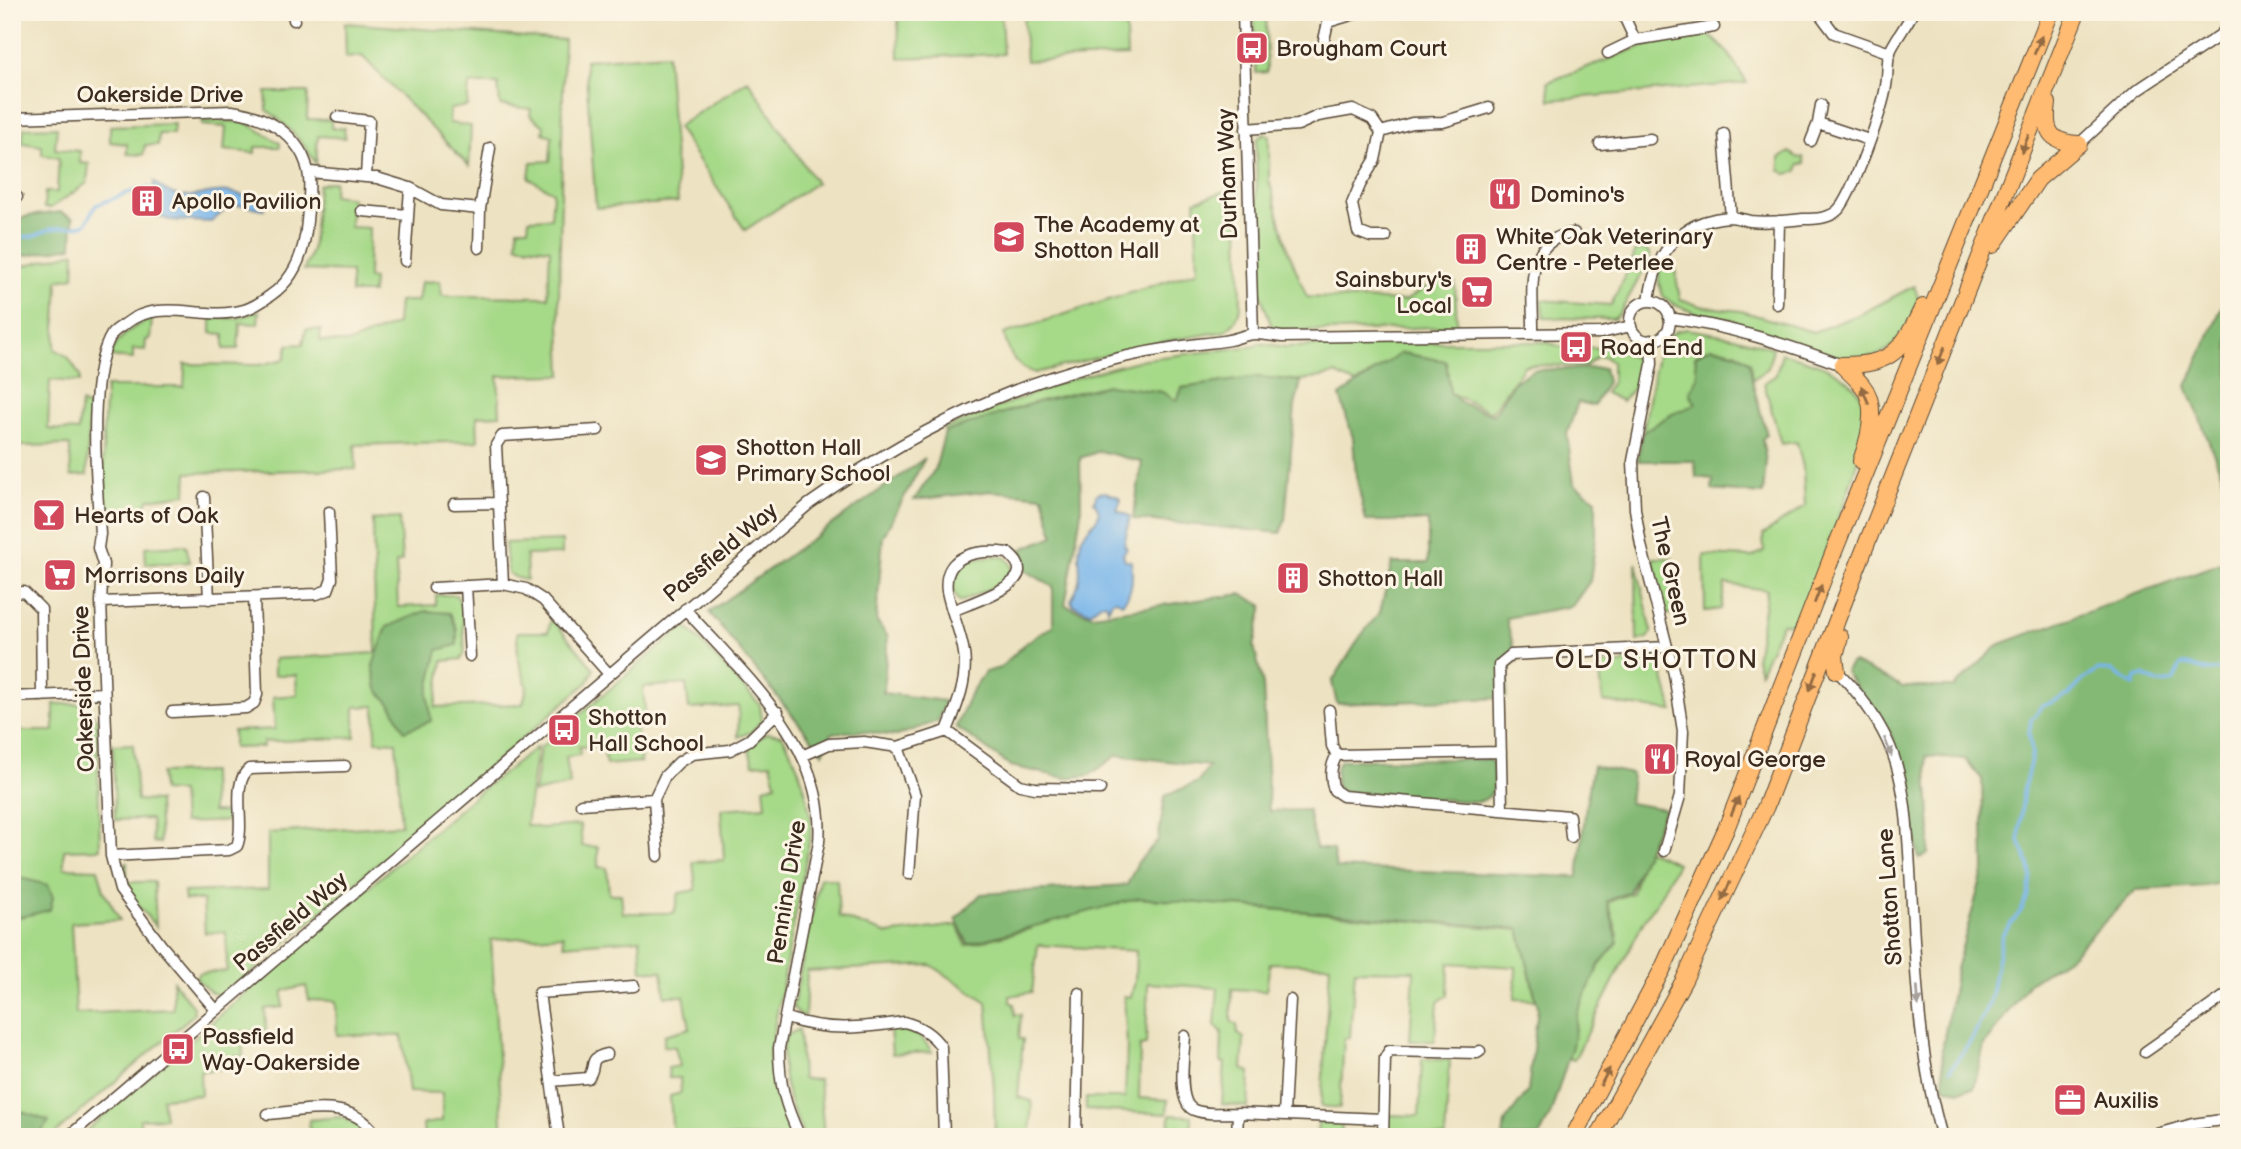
<svg xmlns="http://www.w3.org/2000/svg" width="2241" height="1149" viewBox="0 0 2241 1149" font-family="'Balsamiq Sans',sans-serif">
<rect width="100%" height="100%" fill="#fcf5e5"/>
<filter id="ink" filterUnits="userSpaceOnUse"><feTurbulence type="fractalNoise" baseFrequency=".0143" numOctaves="2"/><feDisplacementMap in="SourceGraphic" scale="14" xChannelSelector="R" yChannelSelector="G"/><feConvolveMatrix kernelMatrix="1 2 1 2 8 2 1 2 1" color-interpolation-filters="sRGB"/></filter>
<filter id="wash" filterUnits="userSpaceOnUse"><feTurbulence type="fractalNoise" baseFrequency=".00686" numOctaves="4" result="noise"/><feDisplacementMap in="SourceGraphic" scale="28" xChannelSelector="R" yChannelSelector="G"/><feGaussianBlur stdDeviation="1.57" result="paint"/><feColorMatrix in="noise" values="0 0 0 0 0 0 0 0 0 0 0 0 0 0 0 0 0 1.4 0 .05"/><feComposite in="paint" operator="in"/></filter>
<g filter="url(#wash)">
<rect width="100%" height="100%" fill="#ede2c1"/>
<!-- green -->
<path fill="#a6d988" stroke="#708253" stroke-width="2" d="M898,12H1001L1003,54L899,58Z
M1023,12H1125L1127,56L1026,61Z
M1254,12H1266L1267,72L1256,73Z
M345,23L564,40L559,298L562,375L498,376L500,415L477,416L478,441L355,445L356,469L187,473L186,494L149,499L143,509H104L103,436L106,387H184L185,364L260,365L285,359L288,345L303,344L306,329L321,330L320,341L349,343L397,324L399,301H418L421,282L440,281L442,296L548,297L550,249L517,245L518,228H528L529,219L551,218L553,192L529,178L531,162L550,161L552,136L543,133L544,126L530,115L531,109L500,105L498,84H469L467,106L450,109L449,123L471,126L469,166L362,56L346,58Z
M1707,33L1728,53L1747,83L1550,100L1548,82L1643,46Z
M667,54L678,202L596,208L585,60Z
M748,80L816,183L745,230L677,127Z
M266,92H308L307,119L331,120V128H344L345,138L318,136L316,164C303,141 288,126 267,110Z
M202,120L245,122L280,143V147H255V153L224,150L226,127L202,125Z
M174,124L173,134H159L158,145H145L143,155L127,154V144L110,142V126Z
M57,127L55,149L80,151V163L89,164L87,183L51,208H44L45,192H57L59,158L42,155V146L22,143L24,128Z
M1264,134L1269,135V180L1288,250L1307,297L1405,301L1436,281L1455,282L1457,326L1344,331L1283,330L1272,327L1259,290L1256,151L1257,139Z
M1790,152L1799,158L1803,157L1805,164L1799,165L1797,172L1786,174L1780,170V158Z
M334,181L333,195L352,198L350,227L369,228L368,278L373,279L372,293H351V272L304,270L312,250L318,185Z
M1238,187L1241,306L1236,320L1226,331L1161,342L1035,373C1014,366 1009,354 1004,334L1198,271L1195,201Z
M1640,249L1647,250L1650,255L1648,262L1620,313L1614,319L1544,318L1541,300L1611,305L1633,259L1634,252Z
M75,252L74,277L58,280L55,349L68,357L80,376V382L50,380L48,429L78,431L81,403L89,407L87,475L71,476L70,445L15,446L18,522L12,523V269Z
M1665,261L1674,264L1680,299L1700,306L1741,311L1813,332L1861,314L1914,286L1919,300L1903,338L1879,355L1844,360L1753,330L1733,320L1696,313L1675,305L1663,296L1659,284V271Z
M259,311L258,324L240,323L238,349H224V334L211,333V319L238,318Z
M152,319L150,339L146,340L145,350L133,349V359L110,357C117,337 132,326 152,319Z
M1687,329L1734,337L1773,348L1768,368L1752,380L1749,361L1736,352L1711,347L1695,356L1698,376L1690,394L1696,404L1670,416L1643,433L1659,344L1677,331Z
M1446,342H1546L1562,347L1615,348L1640,361L1635,387L1622,401L1605,393L1612,382V362L1605,357H1597L1586,366L1525,365L1491,412L1450,393L1446,361L1402,353L1356,384L1336,374L1301,381L1259,377L1182,388L1177,401L1162,392L1108,385L1037,402L946,432L943,429L1065,381L1103,370L1144,359L1255,346L1258,343L1286,347Z
M1782,353C1811,362 1843,368 1861,395C1883,428 1811,586 1796,625L1782,623L1760,672L1756,659L1767,590L1725,584L1721,609L1705,611L1704,555L1752,557L1764,551L1763,535L1805,506L1803,467L1797,442L1781,444L1764,383L1776,375Z
M399,518L402,561L396,563L398,607L436,605V595H456L462,606L465,653L461,659L443,661L435,707L523,704L527,687L518,658L517,632H548L551,618L594,669L588,682L231,990C215,1001 208,990 196,978L200,973L227,971L226,932L205,933L203,900H185L184,892L268,889V833L401,825L396,742L376,741L375,706L355,707V737L263,742V747L233,748V731L275,729L273,697L297,695L296,675H274V659L376,653L373,520Z
M562,541V554L526,555L527,580L517,578L508,573L505,543Z
M186,545L190,562L146,564L145,547Z
M998,556L1006,558L1011,565V579L960,602C949,590 950,571 965,562C974,556 988,557 998,556Z
M1653,558H1673L1677,613L1666,614Z
M1636,562L1652,632L1648,638L1637,641Z
M682,628L689,629L760,705L762,720L751,732L738,737L739,706L689,709L686,684L643,687L646,722L636,725L641,762L606,765L603,745L579,747L580,755L566,757L570,785L534,793L540,748Z
M1653,656L1659,661L1673,711L1603,702L1599,664H1622L1629,657Z
M54,704H80L97,719L100,849L64,850V868L98,869L104,891L120,920L71,923L76,1014L173,1009V981L193,1007L194,1014L51,1137H12V731H54Z
M767,733L782,735C800,766 807,791 812,827L769,1055L773,1091L792,1137H673L670,1096L681,1093L680,1078H669L668,1068L680,1066L675,1047L664,1046V1035L690,1028L684,996H665L662,971H642L640,939L564,945L563,935L491,940L503,1137H424L423,1124L442,1121V1093L409,1092L402,1036L337,1035L336,1001L309,1000L306,986L283,991V1007L265,1009L266,1030L242,1032L243,1056L221,1058L220,1069L200,1071L201,1095L162,1098L165,1118L140,1119L141,1137H79L478,793L537,747L526,825L541,828L580,825L582,846L598,847V867L607,868L609,894H621L623,913H674L679,893L696,890L693,862L724,860L721,809L766,806L764,787L776,784L771,763L753,764L748,746Z
M133,744L137,800L158,801L160,843L153,842L151,819L115,820L113,745Z
M211,772L212,812L233,813V821L183,823L181,792L162,791L161,773Z
M1645,849L1677,863L1657,902L1645,919L1625,958L1574,1060L1566,1058L1579,1008L1600,964L1618,935L1608,902L1632,893Z
M127,862V882H154L156,927L125,890L119,869Z
M820,877L837,880L839,917L888,934L957,925L966,945L1030,929V925L1140,898L1519,930L1536,1000L1515,999L1516,967L1449,963L1448,995L1438,1002L1435,1041H1410L1414,971L1355,970L1350,1037L1344,1039L1340,1108L1321,1106L1330,965L1270,963L1266,991L1232,989L1231,1021L1237,1025L1238,1034L1244,1038L1242,1069L1250,1072L1248,1107L1222,1104L1225,1063L1221,1062L1222,1032L1215,1025L1218,988L1148,983L1146,1045L1140,1046L1139,1098L1168,1100L1167,1114L1086,1110V1098H1125L1127,1045L1124,996L1131,997L1135,981L1136,951L1038,945L1032,992L1010,996V1002L1014,1004L1015,1015L1021,1014L1019,1039H1023L1018,1097L1032,1101L1030,1137H992L995,1136L994,1089L987,1002L931,965L807,971L805,1017L800,1015L793,1007Z
M799,1029L802,1079L819,1080L824,1135L866,1137H805L803,1134C789,1102 776,1071 786,1036Z
M890,1029C910,1028 922,1035 932,1052L892,1054Z
M1422,1059L1450,1060L1445,1137L1388,1136L1389,1115L1419,1116Z
M1170,1115L1192,1116L1191,1137H1169Z
M339,1117L358,1124L370,1137H310L309,1120Z
M1318,1123H1342L1341,1137H1317Z"/>
<!-- forest -->
<path fill="#84b974" stroke="#607249" stroke-width="2" d="M60,212L73,218L72,247L12,258V222L28,216Z
M2229,291V493L2187,386Z
M1711,347L1736,353L1750,362L1752,381L1767,435L1762,439L1766,461L1763,494L1712,490L1713,479L1696,477L1695,461H1638L1642,433L1670,415L1696,404L1690,393L1698,377L1695,356Z
M1401,353L1446,361L1450,393L1462,403L1493,415L1514,382L1533,370L1604,368L1607,382L1594,406L1578,402L1567,434L1574,484L1596,499V537L1590,581L1572,606L1506,618L1517,661L1509,668L1506,698L1337,704L1332,682L1360,637L1380,612L1392,563H1428V521H1366L1356,476L1353,438L1340,396Z
M1258,377L1301,381L1295,406L1285,520L1281,533L1133,519L1142,462L1100,451L1080,458L1081,513L1065,605L1092,615L1241,594L1263,605L1254,646L1263,685L1269,811L1308,810L1316,848L1333,850L1336,868L1578,877L1586,805L1593,766L1632,774L1629,803L1665,809L1629,892L1607,901L1618,942L1599,965L1578,1011L1572,1047L1550,1115L1539,1137H1503L1505,1122L1528,1091L1538,1007L1519,929L1139,898L968,944L956,919L981,894L1127,885L1138,862L1158,840L1165,796L1198,782L1209,766L1117,755L1090,775L1065,778L1011,766L956,727L971,692L985,672L1000,668L1027,642L1053,626V587L1023,569L1022,549L1054,536L1043,496L991,491L914,500L935,469L945,432L1037,402L1108,385L1162,392L1177,401L1182,388Z
M925,458L883,537L876,620L888,637L883,693L945,701L938,721L896,736L861,731L832,733L823,753L709,612Z
M2229,560V881L2205,886L2136,890L2072,955L2029,983L1984,1045L1974,1088L1959,1091L1944,1087L1942,1051L1956,969L1984,869L1982,779L1965,759L1926,756L1931,831L1928,854L1919,859L1905,779L1891,734L1845,672L1852,662L1903,687H1954L2000,644Z
M425,611L450,613L457,630V645L438,650L428,694L431,721L404,731L392,706L377,689L373,665L387,627Z
M1488,759L1493,764C1494,781 1498,796 1478,802L1344,792L1336,787V768L1341,760Z
M12,872L17,877L48,885L53,897L50,910L12,919Z
M14,1109L49,1121L38,1137H12Z"/>
<!-- water -->
<path fill="#78b5ea" stroke="#5a7084" stroke-width="2" d="M154,182C187,210 198,188 230,192C241,194 253,199 263,202L264,209L240,205L230,206L211,222L169,220L153,214Z
M1105,492L1117,496L1121,500L1117,510L1130,516L1124,545L1127,548L1123,554L1125,560L1131,561C1133,575 1134,593 1122,603L1117,600L1112,601L1108,609L1107,604L1102,603L1090,612L1073,605L1071,600C1088,571 1074,564 1081,540C1086,526 1108,518 1094,502L1097,493Z"/>
<g fill="none" stroke-linecap="round" stroke-linejoin="round">
<!-- stream -->
<path stroke="#78b5ea" stroke-width="3.5" d="M12,238L34,236L50,229L85,225L96,205C115,199 135,187 154,188
M1950,1070L1972,1039L1990,1001L2002,935L2021,911L2028,896L2031,878L2029,864L2019,841L2023,793L2032,754L2029,734L2031,720L2041,707L2069,695L2083,680L2099,670L2112,671L2134,685L2136,678L2144,676C2153,683 2161,684 2173,681L2181,665C2204,664 2202,679 2229,665"/>
</g>
</g>
<g filter="url(#ink)">
<g fill="none" stroke-linecap="round" stroke-linejoin="round">
<defs>
<path id="minor" d="M293,12L294,20
M1243,12L1253,334
M1622,12L1635,40L1714,27
M1819,13L1834,33L1890,53
M1324,40L1328,22L1361,12
M1608,53L1635,40
M337,117L369,121L366,177
M12,118L232,111C259,115 283,125 299,149C314,171 309,196 307,221C305,249 296,278 271,295C263,301 254,307 244,310C204,322 160,296 125,324C121,327 115,330 112,334C86,375 97,485 100,534L98,548L103,564L101,602L111,856L120,890L161,945L216,1010
M1818,123L1869,140
M1246,129L1298,125L1318,116L1353,110L1372,119L1381,132L1375,160L1360,185L1352,204L1358,232L1371,237H1386
M1381,132L1412,123L1443,122L1489,108
M1724,134L1731,217
M1811,141L1818,123L1821,105
M1600,144L1650,139
M2079,144L2136,91L2219,36L2229,26
M310,172L377,178L410,188L441,205L480,209
M12,197H17
M362,211L408,215
M479,248L480,209L490,148
M405,261L410,188
M1649,301C1655,253 1678,221 1729,217C1736,217 1743,220 1750,221C1767,223 1786,221 1803,219C1815,219 1829,219 1838,210C1852,196 1883,108 1886,86C1888,76 1887,64 1889,54C1893,42 1907,25 1913,12
M1630 321a20 20 0 1 1 40 0a20 20 0 1 1-40 0Z
M1777,304L1779,221
M1669,318C1729,326 1785,344 1842,365
M1533,334C1534,294 1521,240 1574,233
M1651,340L1652,364L1633,461L1635,509L1641,545L1674,674L1683,731L1680,796L1664,851
M204,497L209,599
M454,504L499,503
M503,584L496,445L502,436L598,430
M466,586L470,656
M434,588L503,584L526,589L543,600L609,674
M12,593L24,592L41,609L42,696
M101,602L317,594L328,590L332,579L329,512
M685,609C744,675 827,746 819,842L779,1048C779,1084 785,1105 800,1137
M1837,671C1856,690 1875,715 1887,740C1908,784 1908,840 1911,887C1916,971 1918,1056 1942,1137
M12,697L104,693
M1329,710L1332,746L1337,755
M172,712L246,708L254,703L257,695L254,597
M947,731C957,706 968,680 964,653C961,632 951,612 947,591C942,553 981,549 1008,553C1013,558 1020,563 1019,571C1018,588 969,604 954,610
M898,747L947,731L1020,785L1035,788L1100,789
M1501,752L1337,755C1330,766 1330,778 1334,790L1343,796L1569,816L1571,837
M802,756L829,744L864,742L898,747L915,795L909,874
M581,804L654,799
M1502,809L1499,665L1511,655L1667,647
M111,856L229,850L237,846C246,823 230,785 249,769L345,766
M658,856L654,799L665,776L679,762L692,754L730,750L749,740L778,712
M786,1018C829,1032 860,1028 904,1022C920,1026 932,1033 941,1047L944,1137
M1185,1036C1184,1053 1176,1103 1194,1110C1206,1115 1225,1113 1238,1113L1237,1137
M2145,1052L2229,993
M551,1081L588,1078C598,1065 586,1059 607,1054
M1238,1113L1383,1119
M268,1114C306,1111 354,1097 377,1137
M1284,1114L1290,1000
M68,1137L809,504C928,420 1052,362 1198,344C1208,343 1219,342 1229,340C1238,338 1247,334 1255,334C1264,334 1273,336 1282,337L1601,333L1631,326
M559,1137L539,993L634,986
M1076,1137L1079,993
M1383,1137L1385,1058L1389,1051L1477,1053L1480,1051
M2146,1137L2193,1124L2229,1119"/>
<path id="highway" d="M2048,103C2044,131 2049,142 2079,144
M1993,245L2038,179L2079,144
M1842,365C1849,372 1856,378 1862,385C1879,405 1869,439 1861,461
M1842,365C1893,365 1902,350 1923,307
M1837,671L1835,656L1840,637
M1573,1137L1663,968L1726,829L1833,554L2051,12
M1598,1137L1684,980L1766,806L1855,573L2077,12"/>
</defs>
<!-- minor casing -->
<use href="#minor" stroke="#564636" stroke-width="13"/>
<!-- highway casing -->
<use href="#highway" stroke="#564636" stroke-width="18"/>
<!-- minor -->
<use href="#minor" stroke="#fff" stroke-width="10"/>
<!-- highway -->
<use href="#highway" stroke="#ffbb71" stroke-width="16"/>
</g>
<!-- one-way arrows -->
<defs><path id="oneway-solid" d="M-6-.8H1V-3.2L6.5 0L1 3.2V.8H-6Z" transform="scale(1.75)"/></defs>
<g fill="#936b43">
<use href="#oneway-solid" transform="translate(2038 45) rotate(-68)"/>
<use href="#oneway-solid" transform="translate(2025 144) rotate(112)"/>
<use href="#oneway-solid" transform="translate(1941 356) rotate(112)"/>
<use href="#oneway-solid" transform="translate(1865 395) rotate(-113)"/>
<use href="#oneway-solid" transform="translate(1818 594) rotate(-69)"/>
<use href="#oneway-solid" transform="translate(1813 681) rotate(111)"/>
<use href="#oneway-solid" transform="translate(1735 806) rotate(-68)"/>
<use href="#oneway-solid" transform="translate(1726 891) rotate(115)"/>
<use href="#oneway-solid" transform="translate(1605 1077) rotate(-62)"/>
</g>
<g fill="#a79f9a">
<use href="#oneway-solid" transform="translate(1888 747) rotate(69)"/>
<use href="#oneway-solid" transform="translate(1918 996) rotate(86)"/>
</g>
</g>
<!-- icons -->
<defs>
<symbol id="bus-square" viewBox="-11 -11 22 22"><rect x="-9" y="-9" width="18" height="18" rx="4" fill="#d1495b" stroke="#fcf5e5"/><path d="M-5-6H5V4H4V6H2V4H-2V6H-4V4H-5ZM-3.5-4V0h7V-4ZM-3.5 1.2v1.5H-2V1.2ZM2 1.2v1.5H3.5V1.2Z" fill="#fff"/></symbol>
<symbol id="restaurant-square" viewBox="-11 -11 22 22"><rect x="-9" y="-9" width="18" height="18" rx="4" fill="#d1495b" stroke="#fcf5e5"/><path d="M-5-6h1v4h1v-4h1v4h1v-4h1v5L-1.5 .5V6h-2V.5L-5-1ZM5-6V6H3V1.5H1.5Q1.5-4 5-6Z" fill="#fff"/></symbol>
<symbol id="building-square" viewBox="-11 -11 22 22"><rect x="-9" y="-9" width="18" height="18" rx="4" fill="#d1495b" stroke="#fcf5e5"/><path d="M-4-6H4V6H1V3H-1V6H-4ZM-2.5-4.3h1.7v1.8h-1.7ZM.8-4.3h1.7v1.8H.8ZM-2.5-1h1.7V.8h-1.7ZM.8-1h1.7V.8H.8Z" fill="#fff"/></symbol>
<symbol id="school-square" viewBox="-11 -11 22 22"><rect x="-9" y="-9" width="18" height="18" rx="4" fill="#d1495b" stroke="#fcf5e5"/><path d="M0-5L7-2L0 1L-7-2ZM-4 1L0 2.5L4 1V4Q0 6-4 4Z" fill="#fff"/></symbol>
<symbol id="supermarket-square" viewBox="-11 -11 22 22"><rect x="-9" y="-9" width="18" height="18" rx="4" fill="#d1495b" stroke="#fcf5e5"/><path d="M-6-5.5h2.5l.6 2H6L4.5 2H-2.5L-4.4-4H-6ZM-1.5 3.2a1.3 1.3 0 1 0 .1 0ZM3 3.2a1.3 1.3 0 1 0 .1 0Z" fill="#fff"/></symbol>
<symbol id="bar-square" viewBox="-11 -11 22 22"><rect x="-9" y="-9" width="18" height="18" rx="4" fill="#d1495b" stroke="#fcf5e5"/><path d="M-6-5H6L.8 .8V4.5H3.5V6h-7V4.5H-.8V.8Z" fill="#fff"/></symbol>
<symbol id="office-square" viewBox="-11 -11 22 22"><rect x="-9" y="-9" width="18" height="18" rx="4" fill="#d1495b" stroke="#fcf5e5"/><path d="M-6-3h4V-5.5h4V-3h4V5H-6ZM-1-4.5V-3h2v-1.5ZM-6 0V1H6V0Z" fill="#fff"/></symbol>
</defs>
<g fill-rule="evenodd">
<use href="#bus-square" x="1233" y="29" width="38" height="38"/>
<use href="#restaurant-square" x="1486" y="175" width="38" height="38"/>
<use href="#building-square" x="128" y="182" width="38" height="38"/>
<use href="#school-square" x="990" y="218" width="38" height="38"/>
<use href="#building-square" x="1452" y="230" width="38" height="38"/>
<use href="#supermarket-square" x="1458" y="273" width="38" height="38"/>
<use href="#bus-square" x="1557" y="328" width="38" height="38"/>
<use href="#school-square" x="692" y="441" width="38" height="38"/>
<use href="#bar-square" x="30" y="496" width="38" height="38"/>
<use href="#supermarket-square" x="41" y="556" width="38" height="38"/>
<use href="#building-square" x="1274" y="559" width="38" height="38"/>
<use href="#bus-square" x="545" y="711" width="38" height="38"/>
<use href="#restaurant-square" x="1641" y="740" width="38" height="38"/>
<use href="#bus-square" x="159" y="1030" width="38" height="38"/>
<use href="#office-square" x="2051" y="1081" width="38" height="38"/>
</g>
<g text-anchor="middle" stroke-width="6" stroke-linejoin="round" paint-order="stroke">
<!-- poi labels -->
<g font-size="23" fill="#3b2a1e" stroke="#fcf5e5" text-anchor="start">
<text x="1276" y="56">Brougham Court</text>
<text x="1530" y="202">Domino's</text>
<text x="172" y="209">Apollo Pavilion</text>
<text x="1034" y="232">The Academy at<tspan x="1034" dy="26">Shotton Hall</tspan></text>
<text x="1496" y="244">White Oak Veterinary<tspan x="1496" dy="26">Centre - Peterlee</tspan></text>
<text x="1452" y="287" text-anchor="end">Sainsbury's<tspan x="1452" dy="26">Local</tspan></text>
<text x="1600" y="355">Road End</text>
<text x="736" y="455">Shotton Hall<tspan x="736" dy="26">Primary School</tspan></text>
<text x="74" y="523">Hearts of Oak</text>
<text x="84" y="583">Morrisons Daily</text>
<text x="1318" y="586">Shotton Hall</text>
<text x="588" y="725">Shotton<tspan x="588" dy="26">Hall School</tspan></text>
<text x="1684" y="767">Royal George</text>
<text x="202" y="1044">Passfield<tspan x="202" dy="26">Way-Oakerside</tspan></text>
<text x="2094" y="1108">Auxilis</text>
</g>
<!-- street labels -->
<g font-size="23" fill="#3b2a1e" stroke="#fcf5e5">
<text x="160" y="102">Oakerside Drive</text>
<text transform="translate(1227 174) rotate(-92)" y="8">Durham Way</text>
<text transform="translate(720 552) rotate(-40)" y="8">Passfield Way</text>
<text transform="translate(1671 571) rotate(77)" y="8">The Green</text>
<text transform="translate(83 689) rotate(-92)" y="8">Oakerside Drive</text>
<text transform="translate(786 892) rotate(-81)" y="8">Pennine Drive</text>
<text transform="translate(1889 897) rotate(-94)" y="8">Shotton Lane</text>
<text transform="translate(290 921) rotate(-40)" y="8">Passfield Way</text>
</g>
<!-- quarter labels -->
<g font-size="26" letter-spacing="2" fill="#3b2a1e" stroke="#fcf5e5">
<text x="1657" y="668">OLD SHOTTON</text>
</g>
</g>
<!-- margin -->
<rect width="2241" height="1149" fill="none" stroke="#fcf5e5" stroke-width="42"/>
</svg>
